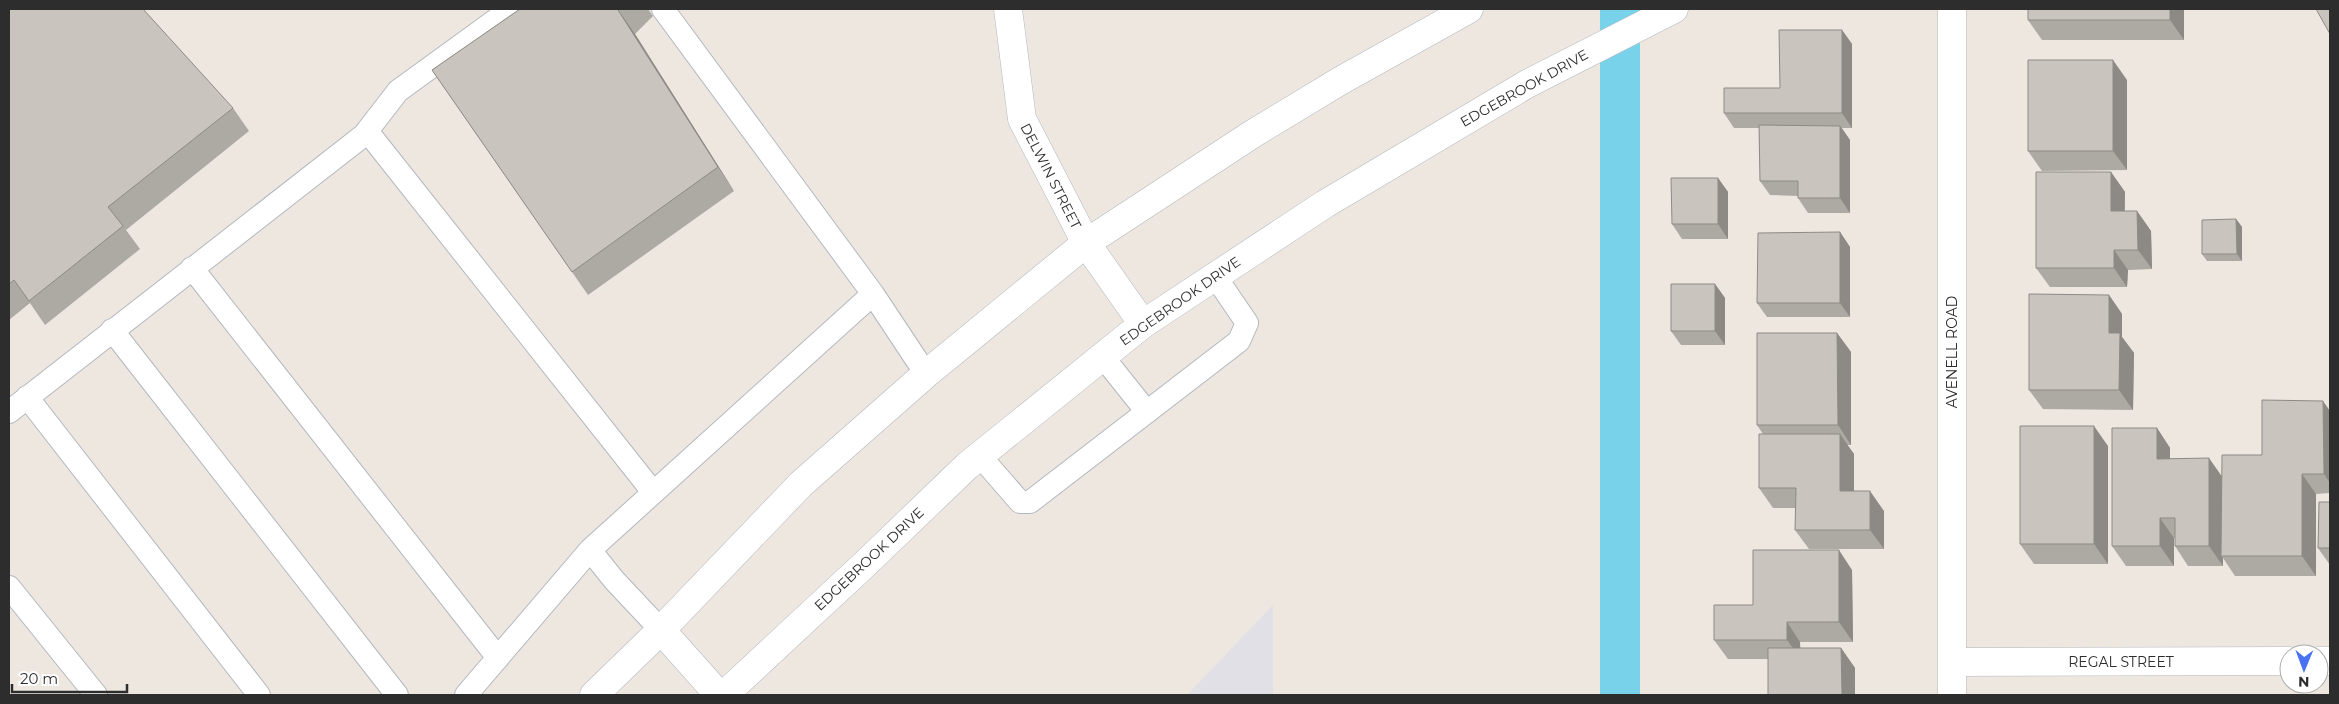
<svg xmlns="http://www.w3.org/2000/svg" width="2339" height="704" viewBox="0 0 2339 704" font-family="Montserrat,sans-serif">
<rect width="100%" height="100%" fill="#ede7e0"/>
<!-- industrial -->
<path fill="#e1e0e7" d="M1273,605V695H1187Z"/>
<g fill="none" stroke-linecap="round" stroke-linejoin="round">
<!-- canal -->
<path stroke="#78d3ea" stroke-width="40" d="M1620,695V9"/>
<defs>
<path id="service" d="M663,9L873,294
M367,131L653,492
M192,268L498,658
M112,330L397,695
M1103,357L1147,412
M27,397L259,695
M9,412L364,135L398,91L511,9
M980,456L1020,502H1030L1239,341L1247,323L1215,276
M590,550L614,580L661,630
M9,587L96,695
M466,695L590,550L873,294L926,374"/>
<path id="minor" d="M1008,9L1022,119L1086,243L1143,324
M1952,9V695
M2319,661H2330
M1952,662L2289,661"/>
<path id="secondary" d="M661,630L719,695
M594,695L661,630L801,484L926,374L1086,243L1254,133L1340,81L1469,9
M724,695L865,564L967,466L1143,324L1325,204L1527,84L1674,9"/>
</defs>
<!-- service casing -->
<use href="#service" stroke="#b3b7bf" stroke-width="24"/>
<!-- minor casing -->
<use href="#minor" stroke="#b3b7bf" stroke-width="29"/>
<!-- secondary casing -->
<use href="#secondary" stroke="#b3b7bf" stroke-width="29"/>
<!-- service -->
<use href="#service" stroke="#fff" stroke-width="22"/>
<!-- minor -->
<use href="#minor" stroke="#fff" stroke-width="28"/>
<!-- secondary -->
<use href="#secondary" stroke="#fff" stroke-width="28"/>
</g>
<!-- wall -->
<path fill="#ada9a3" d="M9,9L233,108L249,131L126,230L140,249L45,325L30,303L9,320Z
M520,9H648L653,16L635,34L734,191L588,295L432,70Z
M2184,9V40H2042L2028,20Z
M1842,30L1852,44V128H1842L1850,140V213H1808L1798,198V196L1770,195L1760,181L1759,128H1734L1724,113L1780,88Z
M2127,80V170L2042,171L2028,151Z
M2111,172L2125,192V211H2137L2151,231L2152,269L2128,270L2127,287H2050L2036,268Z
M1718,178L1728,192V239H1682L1672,224Z
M2236,219L2242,227V261H2207L2202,254Z
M1840,232L1850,247V317H1767L1757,303Z
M1715,284L1725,298V345H1681L1671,331Z
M2109,295L2122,314V337L2134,353L2133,410L2043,409L2029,390Z
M1837,333L1851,352V445H1847L1854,454V491L1884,511V549H1809L1795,530L1796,508H1773L1759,488L1763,434L1757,425Z
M2330,411V493L2316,494V576H2235L2223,558V566H2188L2175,546V538H2174V566H2126L2112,546L2157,428L2170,448V458L2222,476L2262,455Z
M2108,446V564H2034L2020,544Z
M2330,502V565L2318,548Z
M1852,570L1853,642H1800V648H1841L1855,668V695H1768V659H1728L1714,640L1753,605Z"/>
<!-- shaded-wall -->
<path fill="#8d8a85" d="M2170,9H2184V40L2170,20Z
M618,10L635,34L734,191L718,167Z
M1842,30L1852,44V128L1842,113Z
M2113,60L2127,80V170L2113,151Z
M1840,126L1850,140V213L1840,198Z
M2111,172L2125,192L2124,230L2111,211Z
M1718,178L1728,192V239L1718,224Z
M2137,211L2151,231L2152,269L2138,250Z
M2236,219L2242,227V261L2237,254Z
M1840,232L1850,247V317L1840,303Z
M2114,250L2128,270L2127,287L2114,268Z
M1715,284L1725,298V345L1715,331Z
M2109,295L2122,314V337L2134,353L2133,410L2119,390L2109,333Z
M1837,333L1851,352V445L1838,425Z
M2323,401L2330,411V483L2324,474Z
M2094,426L2108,446V564L2094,544Z
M2157,428L2170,448V478L2157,459Z
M1840,434L1854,454V510L1840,491Z
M2209,458L2223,478L2221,556L2223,558V566L2209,546Z
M2302,474L2316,494V576L2302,556Z
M1870,491L1884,511V549L1870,530Z
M2160,518L2174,538V566L2160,546Z
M1839,550L1852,570L1853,642L1839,622Z
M1787,622L1800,642L1801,659L1787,640Z
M1841,648L1855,668V695H1842Z"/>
<!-- building -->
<path fill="#c9c5be" stroke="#8d8a85" d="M9,9H143L233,108L108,207L123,226L29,301L14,280L9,284Z
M520,9H620L618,10L718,167L572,272L432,70Z
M2028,9H2170V20H2028Z
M2316,9H2330V34Z
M1779,30H1842V113H1724V88H1780Z
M2028,60H2113V151H2028Z
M1759,125L1840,126V198H1798V181H1760Z
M2036,172H2111V211H2137L2138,250H2114V268H2036Z
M1671,178H1718V224H1672Z
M2236,219L2237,254H2202V220Z
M1840,232V303H1757L1758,233Z
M1671,284H1715V331H1671Z
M2029,294L2109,295V333H2120L2119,390H2029Z
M1757,333H1837L1838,425H1757Z
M2262,400L2323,401L2324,474H2302V556H2221L2222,455H2262Z
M2020,426H2094V544H2020Z
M2112,428H2157V459L2209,458V546H2175V518H2160V546H2112Z
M1759,434H1840V491H1870V530H1795L1796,488H1759Z
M2319,502H2330V548H2318Z
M1753,550H1839V622H1787V640H1714V605H1753Z
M1768,648H1841L1842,695H1768Z"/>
<g text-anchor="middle" stroke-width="4" stroke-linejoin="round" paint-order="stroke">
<!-- street labels -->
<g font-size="14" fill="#2d2d2d" stroke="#fff">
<text transform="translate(1524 88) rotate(-29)" y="5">EDGEBROOK DRIVE</text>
<text transform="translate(1051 176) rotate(63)" y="5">DELWIN STREET</text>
<text transform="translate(1180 301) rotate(-35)" y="5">EDGEBROOK DRIVE</text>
<text transform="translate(1952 352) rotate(-90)" y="5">AVENELL ROAD</text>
<text transform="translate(869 559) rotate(-43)" y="5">EDGEBROOK DRIVE</text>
<text x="2121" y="667">REGAL STREET</text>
</g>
</g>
<!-- border -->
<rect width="2339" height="704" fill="none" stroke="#2d2d2d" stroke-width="20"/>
<!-- north arrow -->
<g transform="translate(2304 669) rotate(181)"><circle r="24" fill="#ffffff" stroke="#ababab"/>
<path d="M0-4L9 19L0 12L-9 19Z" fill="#4871f3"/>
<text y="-8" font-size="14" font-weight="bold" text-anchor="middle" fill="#2d2d2d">N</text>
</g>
<!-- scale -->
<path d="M12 684v8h115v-8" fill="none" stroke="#2d2d2d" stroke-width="2.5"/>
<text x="20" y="684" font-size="15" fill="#2d2d2d" stroke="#ffffff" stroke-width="4" paint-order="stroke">20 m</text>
</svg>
